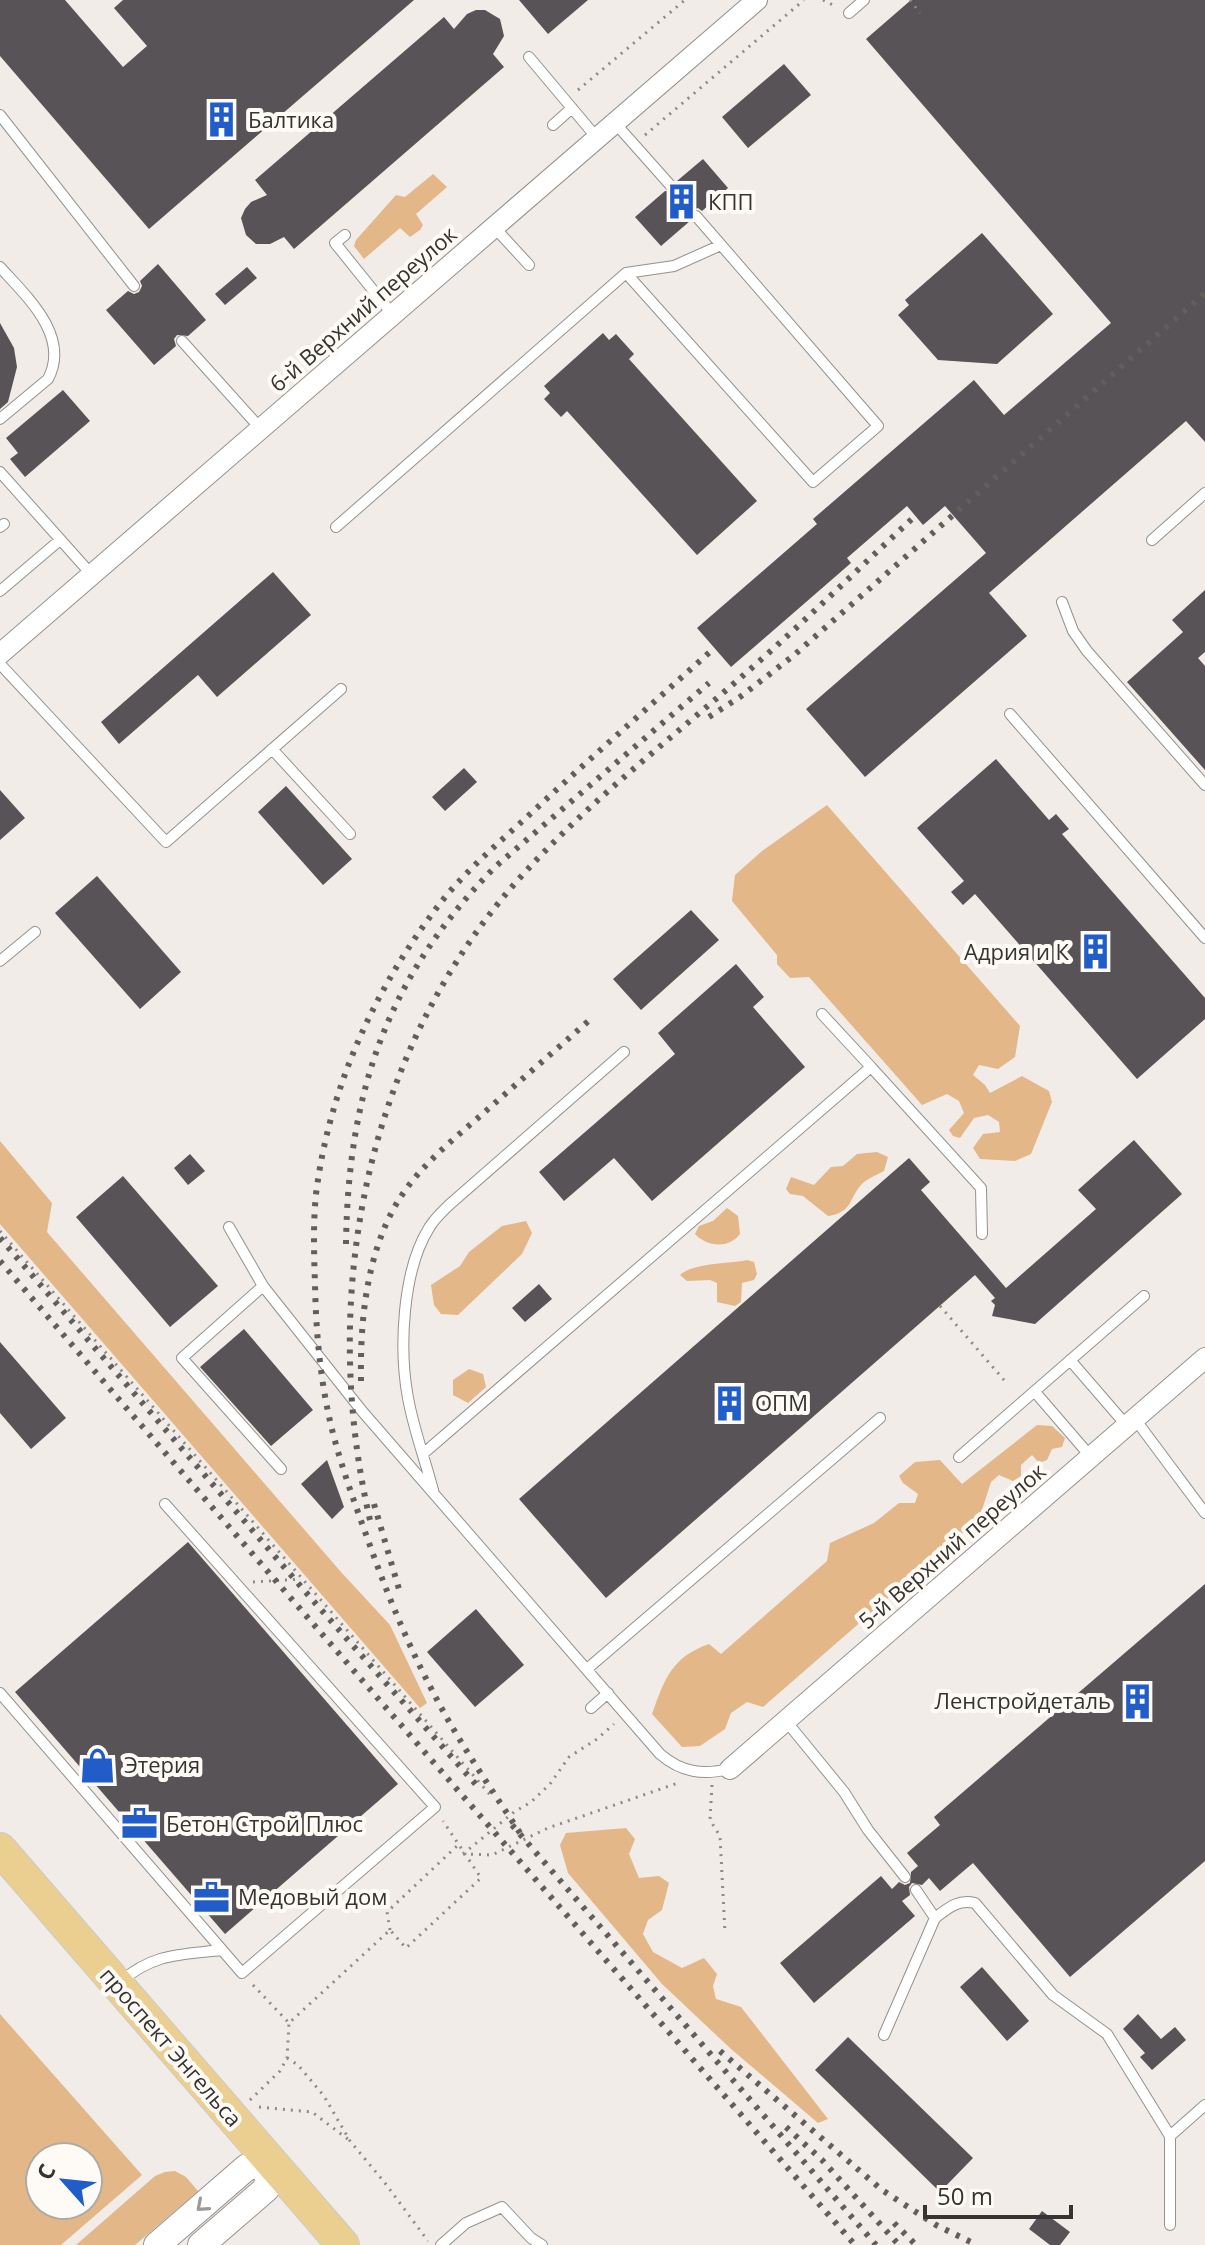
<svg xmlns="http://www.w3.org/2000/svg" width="1205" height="2245" viewBox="0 0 1205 2245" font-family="'Open Sans',sans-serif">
<rect width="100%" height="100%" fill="#f1ece8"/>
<!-- green -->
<path fill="#e3b788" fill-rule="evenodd" d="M433,174L447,187L416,214L423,225L420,230L410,237L400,228L364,259L354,246L356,240L396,195L405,197Z
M827,805L1020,1026L1015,1057L998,1069L979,1065L973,1075L985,1085L990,1093L1022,1076L1049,1091L1052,1102L1031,1154L1015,1161L980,1159L973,1148L983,1134L1000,1132L999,1122L988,1115L974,1118L960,1138L953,1136L949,1130L964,1113L959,1101L947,1094L922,1105L809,977L790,978L777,964V955L732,901L735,875L762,851Z
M0,1141L52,1203L47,1232L341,1572L390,1625L427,1703L420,1708L0,1224Z
M877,1152L888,1157L884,1171C877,1175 866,1179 861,1185C848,1200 853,1212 828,1216L803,1196L790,1194L786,1189L791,1177L814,1185L831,1167L843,1166L857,1154Z
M727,1208L738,1216L740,1234C729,1249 707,1247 695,1234L699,1226L713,1221Z
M526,1221L532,1233L522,1254L458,1315L441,1314L434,1305L431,1285L460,1266L469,1252L502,1226Z
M747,1260L754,1262L757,1274L754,1280L742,1283L741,1302L735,1306L717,1302V1283L710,1280L687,1281L680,1275C693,1263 727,1264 747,1260Z
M469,1369L483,1374L486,1387L468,1403L453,1395V1380Z
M1037,1425L1052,1426L1065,1438L1062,1447L1052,1449L1047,1460L1039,1463L1032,1455L1021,1465V1476L1013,1481L999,1475L991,1482L979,1519L763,1707L747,1702L731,1713L725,1729L700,1746L682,1747L652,1714C664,1681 671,1657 709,1644L721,1654L827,1561L830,1543L874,1523L899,1503H915L918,1494L903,1483L899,1476L915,1462L940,1460L962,1484Z
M626,1828L635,1839L629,1854L639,1878L659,1876L669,1883L662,1910L648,1920L643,1934L653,1952L682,1968L704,1958L717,1974L713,1986L716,1999L741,2007L828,2119L818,2123L731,2049L662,1984L568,1873L560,1845L566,1833Z
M0,2014L142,2175L61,2245H0ZM40,2157H88V2205H40Z
M175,2171L186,2177L198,2191L135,2245H76L155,2176L165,2172Z"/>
<!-- building -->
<path fill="#575357" d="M0,0H65L123,67L147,46L114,8L123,0H414L149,229L0,56Z
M519,0H588L548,34Z
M911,0H1205V442L1186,421L989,593L1027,636L865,777L806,709L986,553L945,506L923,525L907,506L847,558L851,563L731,667L697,628L817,524L813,519L974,380L1004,415L1111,323L866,39Z
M476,10H485L500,19L504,36L493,54L504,67L294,249L284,237L270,244H256L246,235L241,218L245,209L251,202L267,195L255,180L444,17L454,29L467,14Z
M784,64L811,95L748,148L722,117Z
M703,159L728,188L702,211L698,208L691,210L688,214L690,221L661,246L635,217L665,191L676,192L679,188L677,181Z
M982,233L1053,314L997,364L938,360L898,315L909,305L905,300Z
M158,264L206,320L188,336L177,335L174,339L176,346L154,365L106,310L128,291L134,294L139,292L142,286L140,281Z
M247,267L257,278L225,305L215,294Z
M0,323L14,348L17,367L8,402L0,409Z
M603,333L609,340L616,334L634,354L629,359L757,501L697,555L567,411L561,417L544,399L550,393L544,386Z
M63,390L90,421L25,477L10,459L18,453L6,438Z
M273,572L311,615L217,697L198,675L119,744L101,722Z
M1205,590V652L1198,658L1205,666V770L1127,682L1183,632L1172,620Z
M996,759L1049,820L1056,814L1069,829L1062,834L1205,998V1019L1137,1079L975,894L963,905L951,892L964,881L917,828Z
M464,768L477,782L445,811L432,797Z
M286,786L352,859L323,885L258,812Z
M0,790L25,818L0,840Z
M97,876L181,972L140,1009L55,913Z
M691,910L719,940L641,1010L613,979Z
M736,964L764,997L753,1007L805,1067L652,1201L614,1158L564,1201L539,1172L675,1054L658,1033Z
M1134,1140L1182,1194L1035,1324L992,1316L995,1305L991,1301L995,1298L975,1275L606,1598L519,1499L909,1158L930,1182L921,1190L1006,1288L1096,1209L1078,1190Z
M190,1154L205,1171L188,1185L174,1168Z
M123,1176L218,1286L170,1327L76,1217Z
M539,1284L552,1299L525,1322L512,1308Z
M244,1329L313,1410L271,1446L200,1367Z
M0,1342L66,1418L31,1449L0,1413Z
M327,1460L344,1507L332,1519L301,1484Z
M188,1542L398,1784L225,1934L15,1692Z
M1205,1584V1861L1070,1977L973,1863L940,1891L929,1878L922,1885L912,1883L909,1887L910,1895L902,1901L915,1916L814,2003L780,1963L881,1876L892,1889L899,1882L905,1885L910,1883L911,1872L918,1866L907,1853L940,1825L934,1817Z
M476,1609L524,1665L475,1707L427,1652Z
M982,1967L1029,2021L1007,2041L960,1987Z
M1138,2014L1161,2039L1175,2027L1186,2040L1152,2070L1140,2057L1145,2053L1123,2029Z
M848,2037L973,2158L940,2192L815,2070Z
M1042,2211L1070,2232L1060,2245H1050L1029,2229Z"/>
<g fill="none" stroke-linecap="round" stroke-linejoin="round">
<defs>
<path id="service" d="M849,13L864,0
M529,57L597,138
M0,115L134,286
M615,123L671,186
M553,125L572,108
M494,227L529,265
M345,235L335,243L393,315
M0,267C26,296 71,336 48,379L0,419
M626,273L813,482L878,426L696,216
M182,341L261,429
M0,472L92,575
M0,527L4,524
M336,527L626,273L674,266L721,245
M1152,540L1205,493
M0,591L60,540
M1062,602L1073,631L1087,651L1205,785
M0,664L166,842L341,689
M1010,714L1205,938
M272,749L350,834
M0,961L35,932
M871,1067L981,1188L982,1234
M229,1227L263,1286L362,1411L660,1754C682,1773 703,1775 730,1769
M263,1286L182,1358L281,1469
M1070,1360L1127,1426
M1035,1392L1091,1457
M1135,1419L1205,1513
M424,1453L871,1067L822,1014
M959,1457L1144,1296
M434,1494C426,1462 414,1431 408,1398C399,1350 402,1271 429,1228C434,1219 442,1212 449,1205L624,1052
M587,1669L880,1418
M0,1693L242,1973L435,1807L165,1504
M591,1708L608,1693
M786,1721L844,1792L868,1830L905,1877
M916,1890L935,1918C948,1908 958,1899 975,1903L1053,1995L1107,2034L1170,2136V2225
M120,1982C154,1953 179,1955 222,1950
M884,2035L935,1918
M1170,2136L1205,2105
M441,2245L466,2223L502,2207L531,2238L542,2245"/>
<path id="minor" d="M0,654L757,0
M730,1769L1205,1358"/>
<path id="tertiary" d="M157,2245L247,2167L272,2163L266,2189L201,2245"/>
<path id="primary" d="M0,1849L343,2245"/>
</defs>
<!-- service casing -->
<use href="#service" stroke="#95918c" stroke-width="12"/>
<!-- minor casing -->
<use href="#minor" stroke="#95918c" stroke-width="22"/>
<!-- tertiary casing -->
<use href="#tertiary" stroke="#95918c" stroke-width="28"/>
<!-- primary casing -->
<use href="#primary" stroke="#cbcaca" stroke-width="34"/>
<!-- path -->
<path stroke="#8d8986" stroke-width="3" stroke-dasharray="2 6" stroke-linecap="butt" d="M823,0L835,6
M910,0L920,13
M578,90L685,0
M645,135L804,0
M0,1231L493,1798
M940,1306L1004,1380
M253,1582L301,1579
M712,1785L710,1820L720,1836L725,1933
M463,1854L492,1855L548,1828L678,1783
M463,1854L514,1812L531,1802L550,1784L569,1757L597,1739L614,1724
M390,1930L387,1912L458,1845
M253,1985L289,2023L390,1930L406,1948L481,1878L443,1821
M287,2058L298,2065L324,2096L350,2141L385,2183L428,2241
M250,2100L280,2071L287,2058L289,2023
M259,2107L312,2112L349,2140"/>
<!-- service -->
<use href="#service" stroke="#fff" stroke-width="10"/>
<!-- minor -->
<use href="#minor" stroke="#fff" stroke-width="20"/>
<!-- tertiary -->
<use href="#tertiary" stroke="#fff" stroke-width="26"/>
<!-- primary -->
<use href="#primary" stroke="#ebcf90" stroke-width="32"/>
<!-- rail -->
<path stroke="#615e5c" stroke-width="6" stroke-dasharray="4 8" stroke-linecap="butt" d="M709,717L740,697L793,656L1205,293
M0,1238L316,1604L480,1789
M346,1244C348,1092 387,977 495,867L709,683
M0,1261C283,1591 569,1918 855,2245
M361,1381C360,1323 366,1259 394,1208C416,1168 453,1140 487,1110C522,1079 558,1048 593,1017
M374,1504L401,1596
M370,1520C320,1305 362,1067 505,895C573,814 659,749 739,679C799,627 856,571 914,517
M512,1825L876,2245
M520,1833C490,1787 458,1741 433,1692C407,1643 386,1591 368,1540C356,1507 344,1474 335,1441C321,1390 316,1336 315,1284C314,1254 313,1224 316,1194C329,1090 372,994 435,910C461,875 495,846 527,817C588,760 650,706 712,650
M720,2051L882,2190L936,2225L977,2245
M786,2127L822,2160L899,2245
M894,2223L916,2245"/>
</g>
<!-- one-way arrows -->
<defs><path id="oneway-chevron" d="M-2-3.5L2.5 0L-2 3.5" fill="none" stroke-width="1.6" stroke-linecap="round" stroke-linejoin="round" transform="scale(2)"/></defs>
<use stroke="#9a9a98" href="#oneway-chevron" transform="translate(202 2206) rotate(139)"/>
<!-- icons -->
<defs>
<symbol id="building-bare" viewBox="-9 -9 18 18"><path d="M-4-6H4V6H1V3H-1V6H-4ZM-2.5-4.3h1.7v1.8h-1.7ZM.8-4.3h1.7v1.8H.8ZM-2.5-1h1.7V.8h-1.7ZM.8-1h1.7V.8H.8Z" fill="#205dc9" stroke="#fefaf5" stroke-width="2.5" paint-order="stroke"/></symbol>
<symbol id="shop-bare" viewBox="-9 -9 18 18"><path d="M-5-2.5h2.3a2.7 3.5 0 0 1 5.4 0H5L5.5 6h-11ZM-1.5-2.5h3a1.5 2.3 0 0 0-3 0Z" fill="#205dc9" stroke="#fefaf5" stroke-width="2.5" paint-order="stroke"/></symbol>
<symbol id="office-bare" viewBox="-9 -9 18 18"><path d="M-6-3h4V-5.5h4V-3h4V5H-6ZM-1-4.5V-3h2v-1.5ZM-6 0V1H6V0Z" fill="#205dc9" stroke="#fefaf5" stroke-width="2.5" paint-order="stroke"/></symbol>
</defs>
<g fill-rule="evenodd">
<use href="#building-bare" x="196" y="94" width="51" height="51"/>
<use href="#building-bare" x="656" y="176" width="51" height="51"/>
<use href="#building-bare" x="1070" y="926" width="51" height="51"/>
<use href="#building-bare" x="704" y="1378" width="51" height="51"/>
<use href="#building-bare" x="1112" y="1676" width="51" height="51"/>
<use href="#shop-bare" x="72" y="1740" width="51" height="51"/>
<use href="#office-bare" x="114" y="1798" width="51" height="51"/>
<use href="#office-bare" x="186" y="1872" width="51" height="51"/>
</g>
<g text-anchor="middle" stroke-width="8" stroke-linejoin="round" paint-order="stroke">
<!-- poi labels -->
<g font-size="22" fill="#363432" stroke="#fefaf5" text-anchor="start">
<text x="248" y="128">Балтика</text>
<text x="708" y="210">КПП</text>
<text x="1069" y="960" text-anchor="end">Адрия и К</text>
<text x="755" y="1411">ОПМ</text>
<text x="1111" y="1709" text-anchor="end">Ленстройдеталь</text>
<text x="124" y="1773">Этерия</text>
<text x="166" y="1832">Бетон Строй Плюс</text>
<text x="238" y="1905">Медовый дом</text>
</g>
<!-- street labels -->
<g font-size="22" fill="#363432" stroke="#fefaf5">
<text transform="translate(363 309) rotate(-41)" y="8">6-й Верхний переулок</text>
<text transform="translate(952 1546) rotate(-41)" y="8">5-й Верхний переулок</text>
<text transform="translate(171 2047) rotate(49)" y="8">проспект Энгельса</text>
</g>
</g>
<!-- north arrow -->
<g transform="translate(64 2181) rotate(297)"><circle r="38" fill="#fefaf5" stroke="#aeaba7" stroke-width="2"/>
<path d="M0-6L14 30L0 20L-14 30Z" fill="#205dc9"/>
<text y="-12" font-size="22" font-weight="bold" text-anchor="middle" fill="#363432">С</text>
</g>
<!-- scale -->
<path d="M925 2205v12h146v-12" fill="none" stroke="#363432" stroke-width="4"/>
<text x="937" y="2205" font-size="24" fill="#363432" stroke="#fefaf5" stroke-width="6" paint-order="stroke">50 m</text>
</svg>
